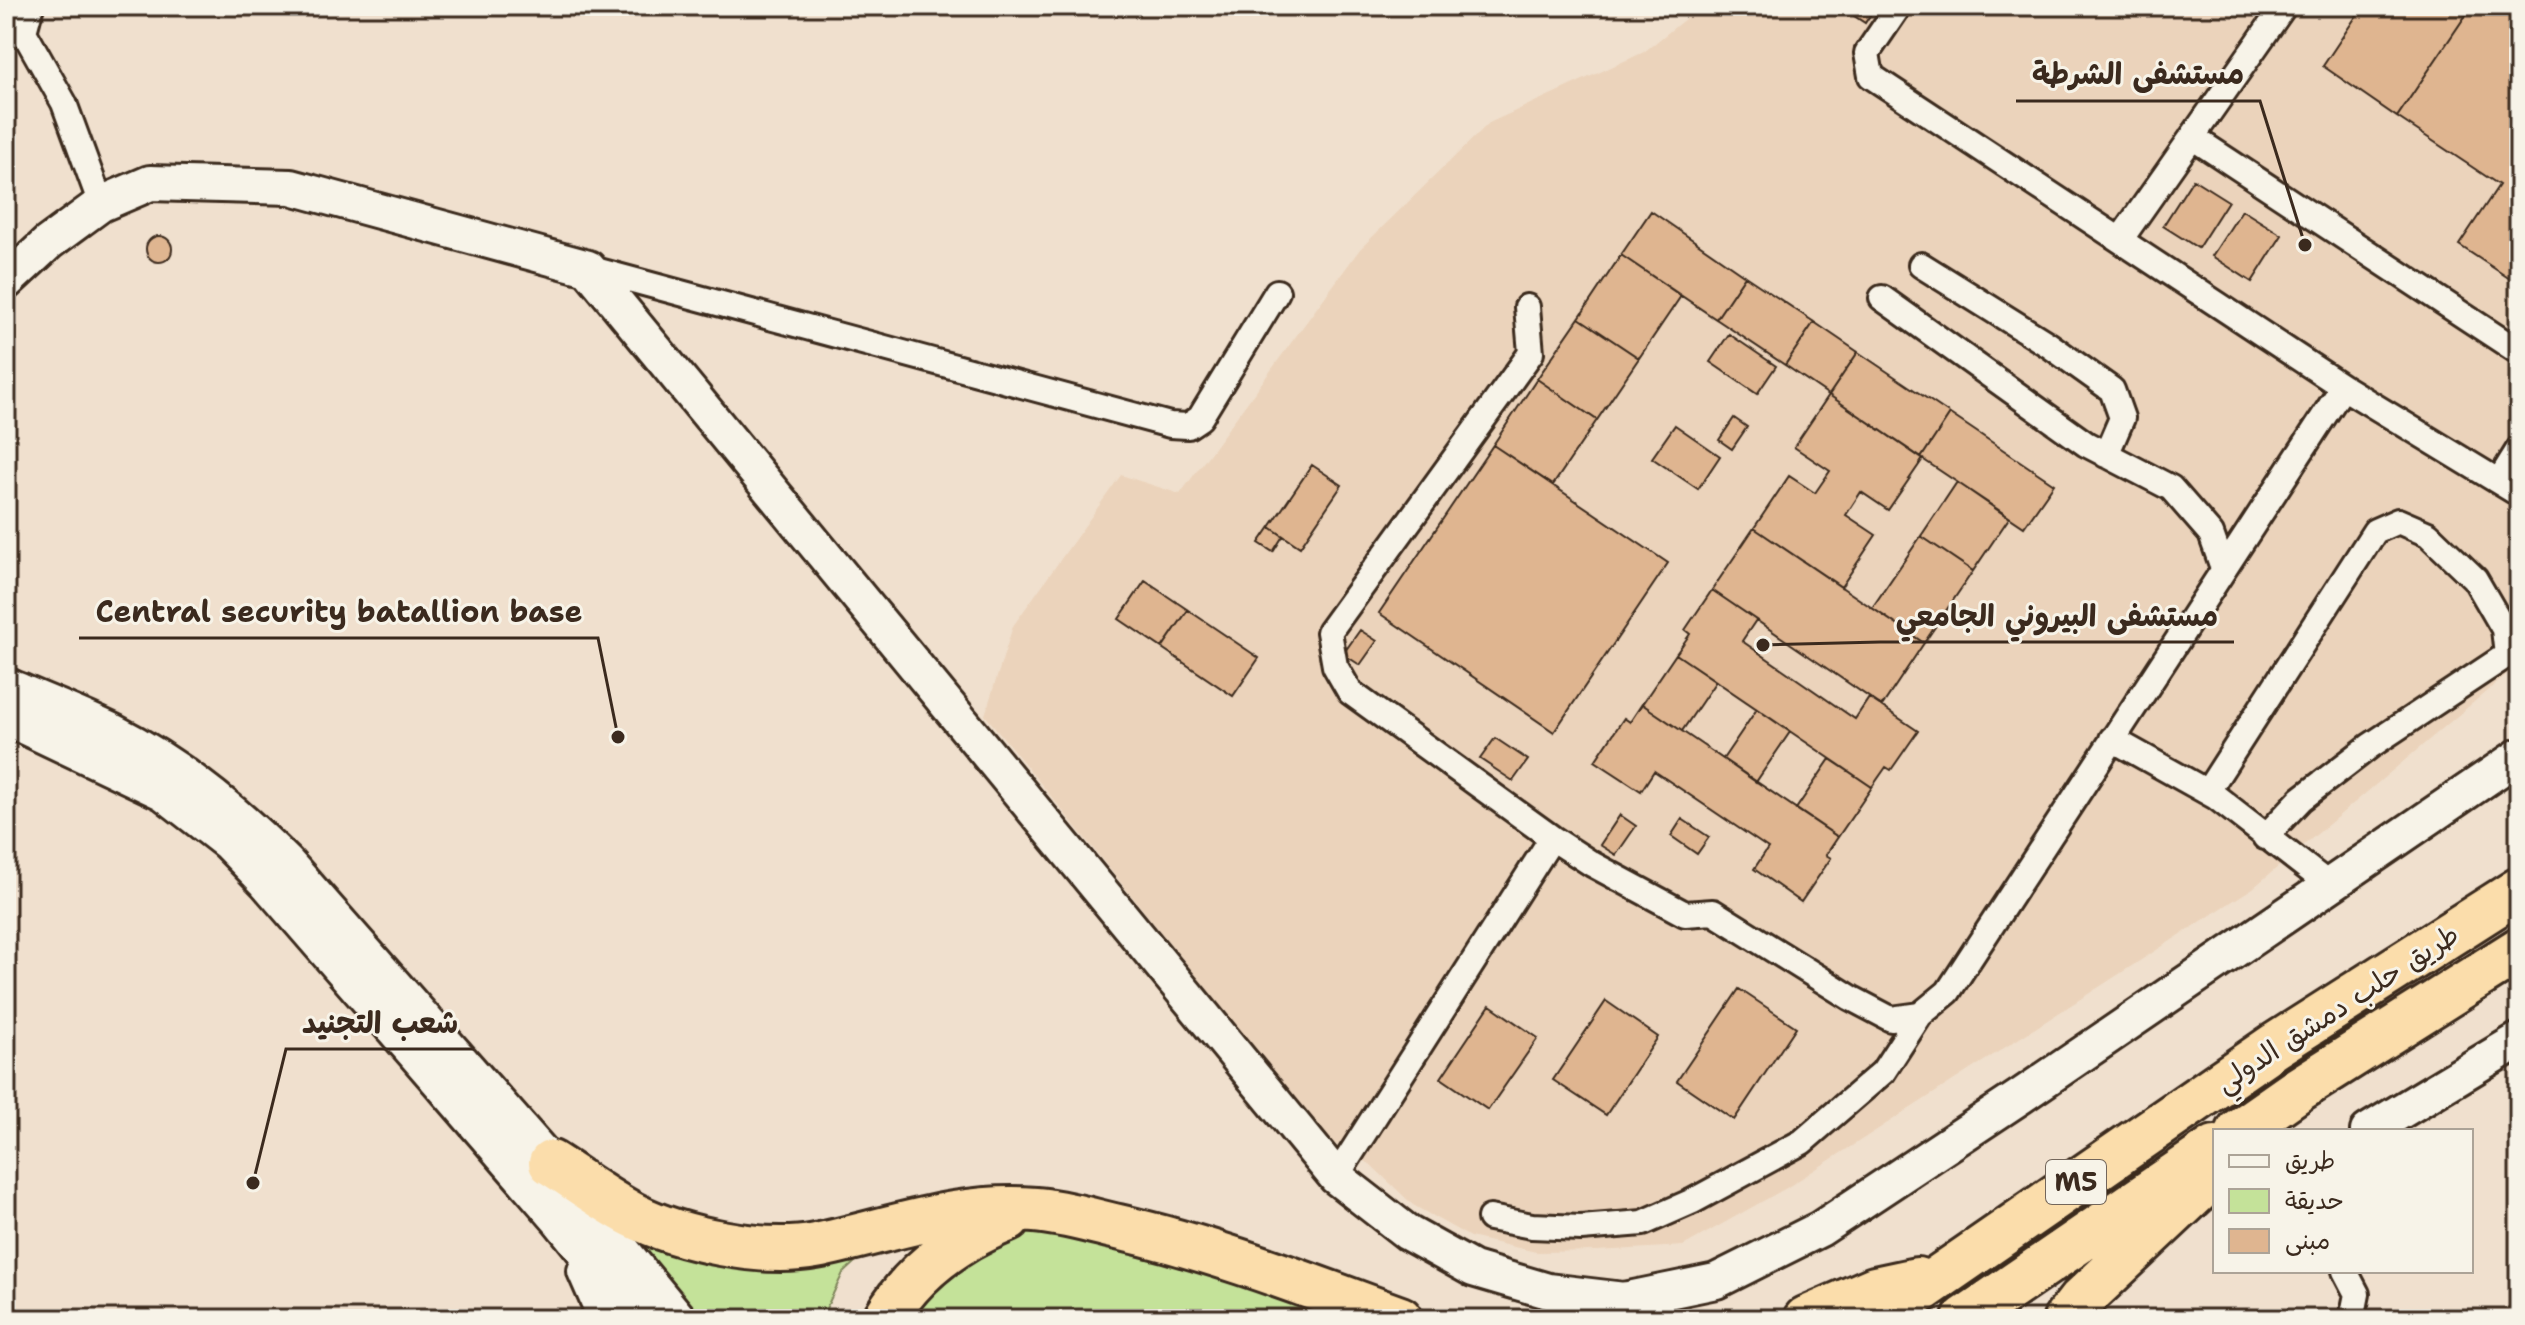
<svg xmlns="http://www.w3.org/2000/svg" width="2525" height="1325" viewBox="0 0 2525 1325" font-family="'Shantell Sans','Playpen Sans Arabic',sans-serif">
<rect width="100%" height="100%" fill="#f0e0ce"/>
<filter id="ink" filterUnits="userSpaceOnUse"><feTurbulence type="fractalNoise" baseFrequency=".0125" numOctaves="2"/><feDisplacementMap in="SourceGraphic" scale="16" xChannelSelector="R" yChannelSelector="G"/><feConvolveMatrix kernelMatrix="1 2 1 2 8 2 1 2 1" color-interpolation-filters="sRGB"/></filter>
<g filter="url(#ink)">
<!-- built -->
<path fill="#ebd3bb" d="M1701,6H2519V664L2253,888L1788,1187L1683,1246L1597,1251L1536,1252L1470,1237L1413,1205L1370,1164L1331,1142L985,715L1013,626L1121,475L1180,494L1360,249L1489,123L1644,52Z"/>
<!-- green -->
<path fill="#c4e299" stroke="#80865c" stroke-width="2" d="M605,1212L677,1242L894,1226L843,1273L821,1319H692Z
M1039,1219L1216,1272L1331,1319H872Z"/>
<!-- building -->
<path fill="#dfb590" stroke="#3b2a1e" stroke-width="2" d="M1839,6H1876L1865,23Z
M2363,6H2472L2397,117L2323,66Z
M2472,6H2519V285L2459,245L2499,185L2397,117Z
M2193,179L2228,201L2198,248L2163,226Z
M2242,210L2282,235L2252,282L2212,256Z
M1651,211L1745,276L1716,319L1621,255Z
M146 249a13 13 0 1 1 26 0a13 13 0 1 1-26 0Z
M1621,255L1681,296L1639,358L1579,318Z
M1745,276L1814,322L1785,365L1716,319Z
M1579,318L1639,358L1597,420L1537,379Z
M1814,322L1858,352L1829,395L1785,365Z
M1729,334L1776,366L1757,394L1710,362Z
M1858,352L1950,414L1921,458L1829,395Z
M1537,379L1597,420L1553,485L1493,445Z
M1829,395L1923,459L1888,510L1861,492L1846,515L1876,535L1841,587L1754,528L1789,476L1815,493L1830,471L1794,447Z
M1950,414L2054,484L2024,527L1921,458Z
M1734,418L1747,427L1732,449L1719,440Z
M1675,425L1720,456L1698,489L1652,458Z
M1493,445L1668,563L1554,732L1379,613Z
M1312,465L1342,485L1300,547L1270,527Z
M1957,482L2009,518L1973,571L1921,536Z
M1270,527L1283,536L1273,552L1259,543Z
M1754,528L1924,643L1882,706L1712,590Z
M1921,536L1973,571L1924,643L1872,608Z
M1145,581L1188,610L1162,648L1119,619Z
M1712,590L1756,620L1742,641L1855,719L1869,698L1918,731L1891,770L1886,767L1872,787L1676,654L1690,634L1685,630Z
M1188,610L1259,658L1233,696L1162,648Z
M1360,630L1377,641L1360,665L1343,654Z
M1676,654L1716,681L1682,731L1642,704Z
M1642,704L1838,837L1826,855L1831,858L1801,902L1754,869L1768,848L1654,771L1641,791L1595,761L1624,718L1630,722Z
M1757,709L1790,732L1756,782L1723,759Z
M1495,738L1528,760L1513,781L1480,759Z
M1830,759L1872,787L1838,837L1796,809Z
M1620,815L1636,826L1616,855L1600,845Z
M1682,819L1709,837L1697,854L1671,836Z
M1739,989L1796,1027L1734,1120L1677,1081Z
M1606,1001L1658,1037L1606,1115L1553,1080Z
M1490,1005L1538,1038L1488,1110L1441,1078Z"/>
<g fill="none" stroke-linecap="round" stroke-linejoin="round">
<defs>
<path id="street" d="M1899,6L1867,53L1871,76L2343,387L2519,494
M6,28L24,32L64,103L101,204
M24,32L31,6
M2192,137L2519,352
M2120,240L2284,6
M1921,265L2049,345L2112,390L2122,418L2106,455
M588,268L1170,425L1188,426L1200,418L1277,292
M1882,298L2086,444L2171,488L2211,534L2223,568
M1527,307L1531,353L1329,632L1335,666L1350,692L1552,838L1592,864L1685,914L1713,912L1851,998L1891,1019L1920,1015L1948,992L2343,387
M2499,481L2519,449
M2112,739L2216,797L2328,884
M2207,792L2375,531L2398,521L2428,534L2475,579L2504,629L2507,655L2370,746L2301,799L2265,837
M1336,1177L1552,838
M1490,1218L1532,1226L1581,1228L1643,1223L1693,1201L1802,1142L1883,1072L1920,1015
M2345,1271L2357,1294L2352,1319"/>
<path id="secondary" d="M6,282L48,243L101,204L150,183L291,187L588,268L1336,1177L1408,1233L1473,1269L1548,1291L1624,1300L1716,1281L1820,1229L2021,1096L2519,756
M6,685C42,701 79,715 114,732C179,765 236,812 287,863L551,1163L679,1319
M6,718L164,793L227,842L266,882L559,1220L639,1319
M2368,1131L2519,1040
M585,1271L606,1319"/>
<path id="highway" d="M2239,1131L2299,1089L2519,950
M551,1163C578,1180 604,1200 633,1215C680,1239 763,1256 816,1246C889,1231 959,1203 1035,1210C1063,1212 1091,1221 1118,1227C1215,1249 1307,1285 1400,1319
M885,1319C913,1271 958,1239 1008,1219
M1806,1319L1875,1289L1917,1280
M1879,1319L2274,1046L2519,890
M1965,1319L2215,1148
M2066,1319L2080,1301L2215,1174"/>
</defs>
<!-- street casing -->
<use href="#street" stroke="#3b2a1e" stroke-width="30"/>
<!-- secondary casing -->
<use href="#secondary" stroke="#3b2a1e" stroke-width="40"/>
<!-- highway casing -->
<use href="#highway" stroke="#3b2a1e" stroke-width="50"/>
<!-- street -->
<use href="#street" stroke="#f7f3e8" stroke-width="24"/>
<!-- secondary -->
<use href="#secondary" stroke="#f7f3e8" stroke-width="34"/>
<!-- highway -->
<use href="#highway" stroke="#fbddab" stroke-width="44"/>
</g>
</g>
<g text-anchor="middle" stroke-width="6" stroke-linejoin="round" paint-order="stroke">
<!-- shield labels -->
<rect fill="#f7f3e8" stroke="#73665b" stroke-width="2" x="2046" y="1160" width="60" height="44" rx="6"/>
<g font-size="26" font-weight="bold" fill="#3b2a1e">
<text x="2076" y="1191">M5</text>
</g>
<!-- street labels -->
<g font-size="28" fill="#3b2a1e" stroke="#f7f3e8">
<text transform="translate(2337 1008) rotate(-33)" y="10">طريق حلب دمشق الدولي</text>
</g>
</g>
<!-- callouts -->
<path fill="none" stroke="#3b2a1e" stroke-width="3" d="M2305 245L2260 101H2016M618 737L598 638H79M1763 645L1880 642H2234M253 1183L286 1049H474"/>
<g fill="#3b2a1e" stroke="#f7f3e8" stroke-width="3">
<circle cx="2305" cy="245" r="8"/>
<circle cx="618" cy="737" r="8"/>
<circle cx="1763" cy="645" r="8"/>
<circle cx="253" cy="1183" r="8"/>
</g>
<g font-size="30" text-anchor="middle" font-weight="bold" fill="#3b2a1e" stroke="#f7f3e8" stroke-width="6" stroke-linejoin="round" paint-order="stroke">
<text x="2138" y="84">مستشفى الشرطة</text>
<text x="339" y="622">Central security batallion base</text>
<text x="2057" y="626">مستشفى البيروني الجامعي</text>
<text x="380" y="1033">شعب التجنيد</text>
</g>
<!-- margin -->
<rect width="2525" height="1325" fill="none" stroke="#f7f3e8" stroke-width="32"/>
<rect x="16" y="16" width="2493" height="1293" fill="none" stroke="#3b2a1e" stroke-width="3" filter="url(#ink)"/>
<!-- legend -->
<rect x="2213" y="1129" width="260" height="144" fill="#f7f3e8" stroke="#aca397" stroke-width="2"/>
<rect x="2229" y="1155" width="40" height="12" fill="#f7f3e8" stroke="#aca397" stroke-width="2"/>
<text x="2285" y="1169" font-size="24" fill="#3b2a1e">طريق</text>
<rect x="2229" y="1189" width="40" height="24" fill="#c4e299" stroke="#aca397" stroke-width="2"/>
<text x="2285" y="1209" font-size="24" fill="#3b2a1e">حديقة</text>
<rect x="2229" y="1229" width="40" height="24" fill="#dfb590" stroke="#aca397" stroke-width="2"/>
<text x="2285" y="1249" font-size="24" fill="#3b2a1e">مبنى</text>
</svg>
